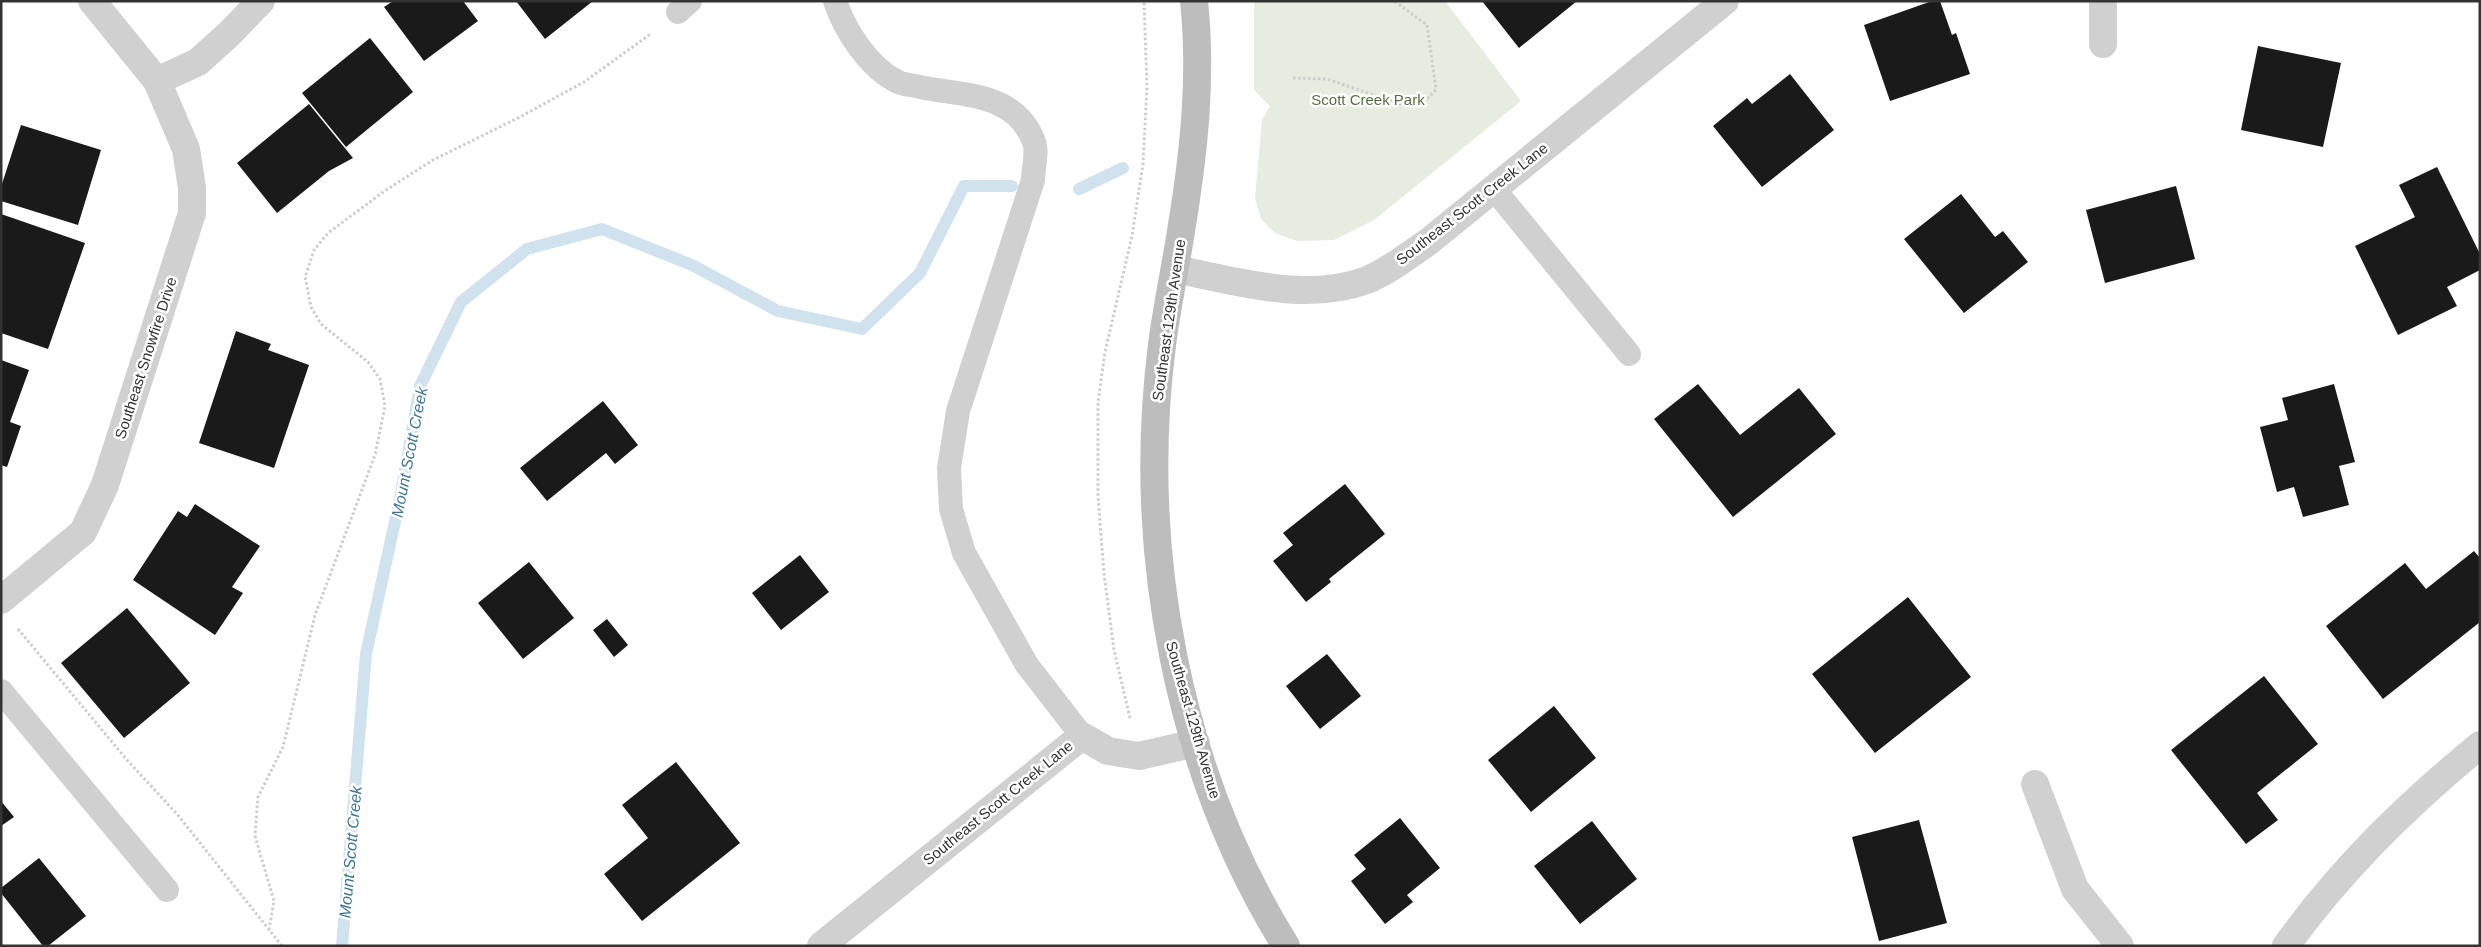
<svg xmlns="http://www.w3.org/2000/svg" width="2481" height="947" viewBox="0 0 2481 947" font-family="Helvetica,sans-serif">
<rect width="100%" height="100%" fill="#fff"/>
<!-- green -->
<path fill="#e6ecdf" d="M1254,1H1445L1521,101L1374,220L1334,240L1297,241L1275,233L1261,219L1255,198L1262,120L1270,106L1254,90Z"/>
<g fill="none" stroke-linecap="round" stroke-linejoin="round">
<!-- stream -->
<path stroke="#cfe2ee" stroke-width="12" d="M1079,189L1123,168
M342,946L366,654L401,494L420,386L461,302L527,249L602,229L692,265L778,311L862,329L920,273L964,186H1012"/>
</g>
<!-- building -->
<path fill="#1a1a1a" d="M393,1H463L478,21L424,61L384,7Z
M516,1H593L545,39Z
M1482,1H1577L1519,48Z
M1932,1H1940L1952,35L1956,33L1970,74L1890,101L1864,25Z
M370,38L413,92L346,147L302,93Z
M2258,46L2341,63L2323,147L2241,130Z
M1790,74L1834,130L1762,187L1713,126L1747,98L1752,104Z
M309,104L353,158L329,171L277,213L237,163Z
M21,125L101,150L78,225L1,201V187Z
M2437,167L2480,254V270L2447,287L2457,306L2398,335L2355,246L2415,217L2399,185Z
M2176,186L2195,259L2105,283L2086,210Z
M1961,194L1995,237L2003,231L2028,262L1964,313L1904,239Z
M1,214L85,243L48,349L1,333Z
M236,331L271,344L268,350L309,365L274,468L199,443Z
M1,360L29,370L10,422L21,426L7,467L1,465Z
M1698,384L1740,435L1799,388L1836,434L1733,517L1654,419Z
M2334,384L2355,462L2339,466L2349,505L2303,517L2294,487L2277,492L2260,427L2288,420L2282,398Z
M603,401L638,445L615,464L606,453L547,501L520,468Z
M1345,484L1385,534L1329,579L1331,582L1306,602L1273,561L1293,545L1283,533Z
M195,504L260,546L232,587L243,593L215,635L133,580L178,511L187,517Z
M2474,551L2480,558V622L2383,699L2326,626L2405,563L2426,589Z
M800,555L829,592L781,630L752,593Z
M529,562L574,618L523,659L478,603Z
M1908,597L1971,677L1875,753L1812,674Z
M127,608L190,683L124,738L61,663Z
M607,619L628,645L614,657L593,630Z
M1327,654L1361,696L1320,729L1286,686Z
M2264,676L2318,744L2257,793L2278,820L2246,844L2171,750Z
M1554,706L1596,758L1531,812L1488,760Z
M676,762L740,843L642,921L604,874L648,838L622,805Z
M1,801L14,817L1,826Z
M1400,818L1440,868L1407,895L1413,902L1385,924L1351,881L1366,869L1354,855Z
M1919,820L1947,923L1879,941L1852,837Z
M1592,821L1637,879L1580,924L1534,866Z
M39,858L86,916L48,946H43L1,893V888Z"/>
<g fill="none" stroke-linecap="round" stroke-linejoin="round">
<!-- path -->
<path stroke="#cdcdcd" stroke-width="3" stroke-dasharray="2.5 2.5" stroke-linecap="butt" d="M1293,78L1327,79L1406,106C1420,104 1428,100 1436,89L1427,25L1394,1
M18,629L127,760L177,814L282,946
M1130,718L1114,650L1104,574L1098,496V402L1105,352L1132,236L1143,164L1147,87L1144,1
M269,930L274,901L255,836L258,797L283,747L315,615L375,455L385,406L380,379L368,362L321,324L311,307L305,277L314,250L328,233L386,190L433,160L520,117L584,82L652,33"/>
<!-- service -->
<path stroke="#d0d0d0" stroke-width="24" d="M835,1C845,31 869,68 898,82C904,85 913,85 920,87C963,96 1016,92 1034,142C1038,151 1033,169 1033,180L958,411L949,468L951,509L964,553L1027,665L1082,736
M678,12L690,1
M1494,189L1629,354
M1,691L167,890"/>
<!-- minor -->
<path stroke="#d0d0d0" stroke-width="28" d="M2103,1V44
M157,81L198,62L229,34L261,1
M1175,269C1236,281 1306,303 1367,280C1389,271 1409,255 1428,242L1725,1
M1,600L83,532L105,485L192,213V188L186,149L157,81L92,1
M2035,784L2075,889L2120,946
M821,946L1082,736L1108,751L1139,756L1196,743"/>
<!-- tertiary -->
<path stroke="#d0d0d0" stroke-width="28" d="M2286,946C2341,869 2407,805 2480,745"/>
<!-- secondary -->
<path stroke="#bdbdbd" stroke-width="28" d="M1194,1C1202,76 1194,151 1182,225C1176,265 1167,305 1162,345C1136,549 1177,771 1286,946"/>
</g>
<g text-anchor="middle" stroke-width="5" stroke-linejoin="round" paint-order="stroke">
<!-- park labels -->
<g font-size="15" fill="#56703f" stroke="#fff">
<text x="1368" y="105">Scott Creek Park</text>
</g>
<!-- street labels -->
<g font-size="15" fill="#333" stroke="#fff">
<text transform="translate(1472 204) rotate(-38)" y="5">Southeast Scott Creek Lane</text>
<text transform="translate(1169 320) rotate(-82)" y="5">Southeast 129th Avenue</text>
<text transform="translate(146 358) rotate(-72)" y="5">Southeast Snowfire Drive</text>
<text transform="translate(1193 720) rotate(74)" y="5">Southeast 129th Avenue</text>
<text transform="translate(998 803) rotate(-39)" y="5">Southeast Scott Creek Lane</text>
</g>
<!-- water labels -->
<g font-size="16" font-style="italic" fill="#3f7597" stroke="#fff">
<text transform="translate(409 452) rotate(-79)" y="6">Mount Scott Creek</text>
<text transform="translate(350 852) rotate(-85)" y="6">Mount Scott Creek</text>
</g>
</g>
<!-- border -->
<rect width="2481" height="947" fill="none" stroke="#333333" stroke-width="5"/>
</svg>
